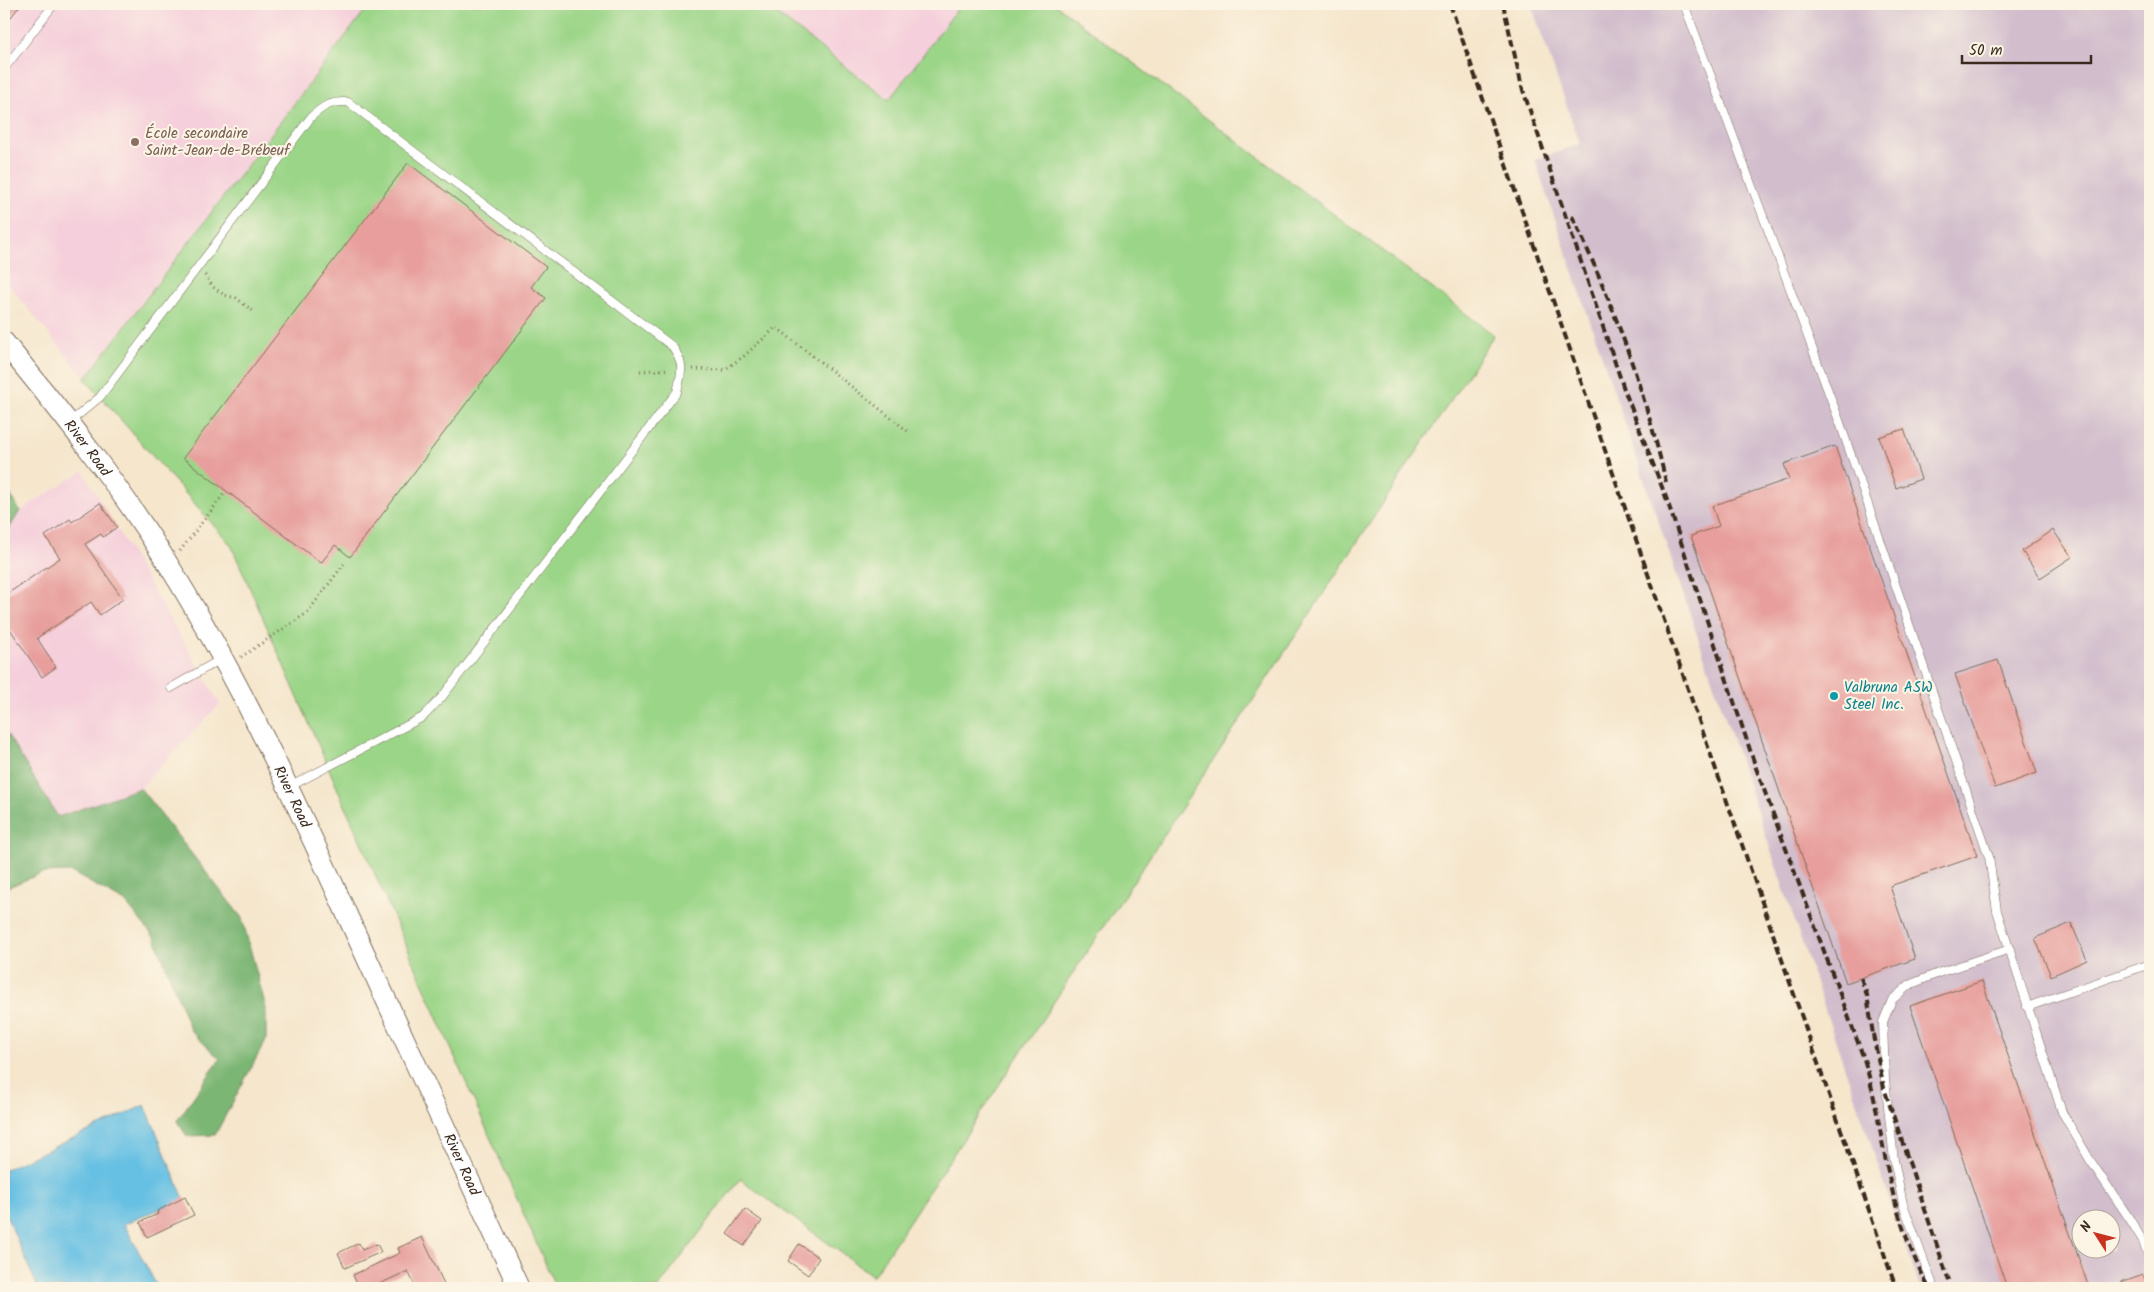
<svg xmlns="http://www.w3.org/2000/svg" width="2154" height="1292" viewBox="0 0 2154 1292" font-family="Kalam,sans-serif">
<rect width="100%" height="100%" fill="#fcf5e5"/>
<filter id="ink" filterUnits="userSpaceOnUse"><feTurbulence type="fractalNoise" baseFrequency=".02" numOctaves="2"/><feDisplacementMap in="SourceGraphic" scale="10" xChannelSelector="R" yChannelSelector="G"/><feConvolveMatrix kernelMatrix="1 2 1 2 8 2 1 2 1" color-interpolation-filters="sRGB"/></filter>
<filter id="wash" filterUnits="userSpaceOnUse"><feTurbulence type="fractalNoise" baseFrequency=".0096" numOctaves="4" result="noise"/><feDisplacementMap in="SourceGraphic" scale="20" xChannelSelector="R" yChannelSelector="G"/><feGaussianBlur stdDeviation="1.12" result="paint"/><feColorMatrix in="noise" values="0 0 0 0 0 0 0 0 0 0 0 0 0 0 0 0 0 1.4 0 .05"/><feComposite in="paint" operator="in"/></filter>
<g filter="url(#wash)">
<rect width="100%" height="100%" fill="#f5e6cc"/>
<!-- built -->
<path fill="#f5cfdb" d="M4,4H370L85,378L4,279Z
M764,4H961L890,100Z
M83,471L220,704L140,788L58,817L4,729V537L20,511Z"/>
<!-- industrial -->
<path fill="#d1bdcc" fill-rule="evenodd" d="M1531,4H2150V1288H1920L1535,160L1580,144ZM2082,1220H2112V1250H2082Z"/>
<!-- green -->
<path fill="#9bd588" stroke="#6b8053" d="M370,4H764L889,100L961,4H1055L1494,335L873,1276L740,1179L658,1288H556L231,545L85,379Z"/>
<!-- forest -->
<path fill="#7cb674" stroke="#5c7049" d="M4,484L20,511L4,537Z
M4,729L58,817L140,788L242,918L266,1008V1040L215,1135L187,1136L177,1121L220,1059L191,1031L155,938L125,902L71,872L42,873L4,889Z"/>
<!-- water -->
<path fill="#66c0e3" stroke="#507580" d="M145,1105L184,1199L124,1224L158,1288H38L4,1210V1170Z"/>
<g id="blocks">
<!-- building -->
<path fill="#e79e9c" d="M4,4H21L8,21L4,18Z
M408,163L546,267L531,287L546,298L350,557L335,545L321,563L183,458Z
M1904,429L1921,479L1896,488L1879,437Z
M1835,446L1977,856L1890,886L1915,959L1846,983L1691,536L1719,526L1712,506L1789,479L1784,464Z
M100,503L117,527L103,537L101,534L85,544L123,599L100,615L91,602L37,638L56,667L42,677L4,620V596L60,558L45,536L70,519L72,522Z
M2053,530L2072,557L2040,578L2022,551Z
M1998,660L2037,773L1995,788L1955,674Z
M2071,923L2087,960L2051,976L2035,938Z
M1982,981L2089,1288H2007L1910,1006Z
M185,1197L194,1215L147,1237L140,1222L158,1214L157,1211Z
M745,1209L762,1221L744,1246L727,1234Z
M422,1237L446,1288H416L408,1271L370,1288H359L353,1275L400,1253L398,1248Z
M359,1243L362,1250L377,1244L381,1252L345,1268L338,1253Z
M799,1244L819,1258L808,1275L788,1261Z
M2143,1274L2148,1288H2123L2121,1282Z"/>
</g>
</g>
<g filter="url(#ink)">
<use href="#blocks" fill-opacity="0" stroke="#7c6c5b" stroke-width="1"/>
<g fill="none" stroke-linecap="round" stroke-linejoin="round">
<defs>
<path id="service" d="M1684,4L1840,423L1989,857L1997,911L2062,1112L2090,1160L2129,1218L2143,1241L2150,1260
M4,69L54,4
M70,422L100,397L311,117C323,106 331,101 348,102L672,346C685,364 682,371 677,392L442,697L423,717L289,787
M171,688L221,659
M2027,1007L2150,964
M1934,1288L1903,1204L1894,1160L1885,1080L1883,1022L1892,1000L1909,985L1941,972L2010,949"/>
<g id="tertiary">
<path id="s1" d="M4,342C62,413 120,486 168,564C240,680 297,804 353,928C408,1048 464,1168 519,1288"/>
</g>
</defs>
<!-- service casing -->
<use href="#service" stroke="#7c6c5b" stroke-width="9"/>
<!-- tertiary casing -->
<use href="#tertiary" stroke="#7c6c5b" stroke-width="22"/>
<!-- path -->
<path stroke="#7c6c5b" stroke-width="3" stroke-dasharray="1 4" stroke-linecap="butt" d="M205,275L213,287L224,295L236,298L253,311
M693,369L724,370L743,357L776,327L909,432
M640,371L669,369
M180,551L224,494
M241,657L307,613L344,564"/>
<!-- service -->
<use href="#service" stroke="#fff" stroke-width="8"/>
<!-- tertiary -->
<use href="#tertiary" stroke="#fff" stroke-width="20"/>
<!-- rail -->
<path stroke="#3b2a1e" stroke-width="4" stroke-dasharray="8 4" stroke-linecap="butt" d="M1450,4L1896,1288
M1503,4L1522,87L1624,389L1667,500L1756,768L1863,1056C1876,1096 1880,1136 1889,1176C1897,1215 1911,1254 1929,1288
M1572,216C1612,300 1645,391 1666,482
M1861,978L1867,995L1874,1041
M1873,1034L1884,1088L1949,1281"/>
</g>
</g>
<!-- markers -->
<circle fill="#8d6e63" stroke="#fcf5e5" stroke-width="2" cx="135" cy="142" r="5"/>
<circle fill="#0f9aa8" stroke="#fcf5e5" stroke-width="2" cx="1834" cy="696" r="5"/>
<g text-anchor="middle" stroke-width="4" stroke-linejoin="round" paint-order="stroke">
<!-- education labels -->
<g font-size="15" fill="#785e54" stroke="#fcf5e5" text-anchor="start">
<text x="145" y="138">École secondaire<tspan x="145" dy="17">Saint-Jean-de-Brébeuf</tspan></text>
</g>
<!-- street labels -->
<g font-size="15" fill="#3b2a1e" stroke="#fcf5e5">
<text dy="5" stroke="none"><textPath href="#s1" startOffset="135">River Road</textPath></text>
<text dy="5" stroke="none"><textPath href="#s1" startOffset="540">River Road</textPath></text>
<text dy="5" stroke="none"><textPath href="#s1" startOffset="945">River Road</textPath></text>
</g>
<!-- culture labels -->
<g font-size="15" fill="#0d838f" stroke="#fcf5e5" text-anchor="start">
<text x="1844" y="692">Valbruna ASW<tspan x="1844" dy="17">Steel Inc.</tspan></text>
</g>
</g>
<!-- margin -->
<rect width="2154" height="1292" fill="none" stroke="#fcf5e5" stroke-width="20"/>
<!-- north arrow -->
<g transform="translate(2096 1234) rotate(306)"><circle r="24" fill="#fcf5e5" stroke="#afa495"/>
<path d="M0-4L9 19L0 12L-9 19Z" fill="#c8321e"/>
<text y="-8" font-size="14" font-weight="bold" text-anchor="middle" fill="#3b2a1e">N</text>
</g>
<!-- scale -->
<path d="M1962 55v8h129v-8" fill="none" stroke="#3b2a1e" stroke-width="2.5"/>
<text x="1969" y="55" font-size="15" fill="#3b2a1e" stroke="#fcf5e5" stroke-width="4" paint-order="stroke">50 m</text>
</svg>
